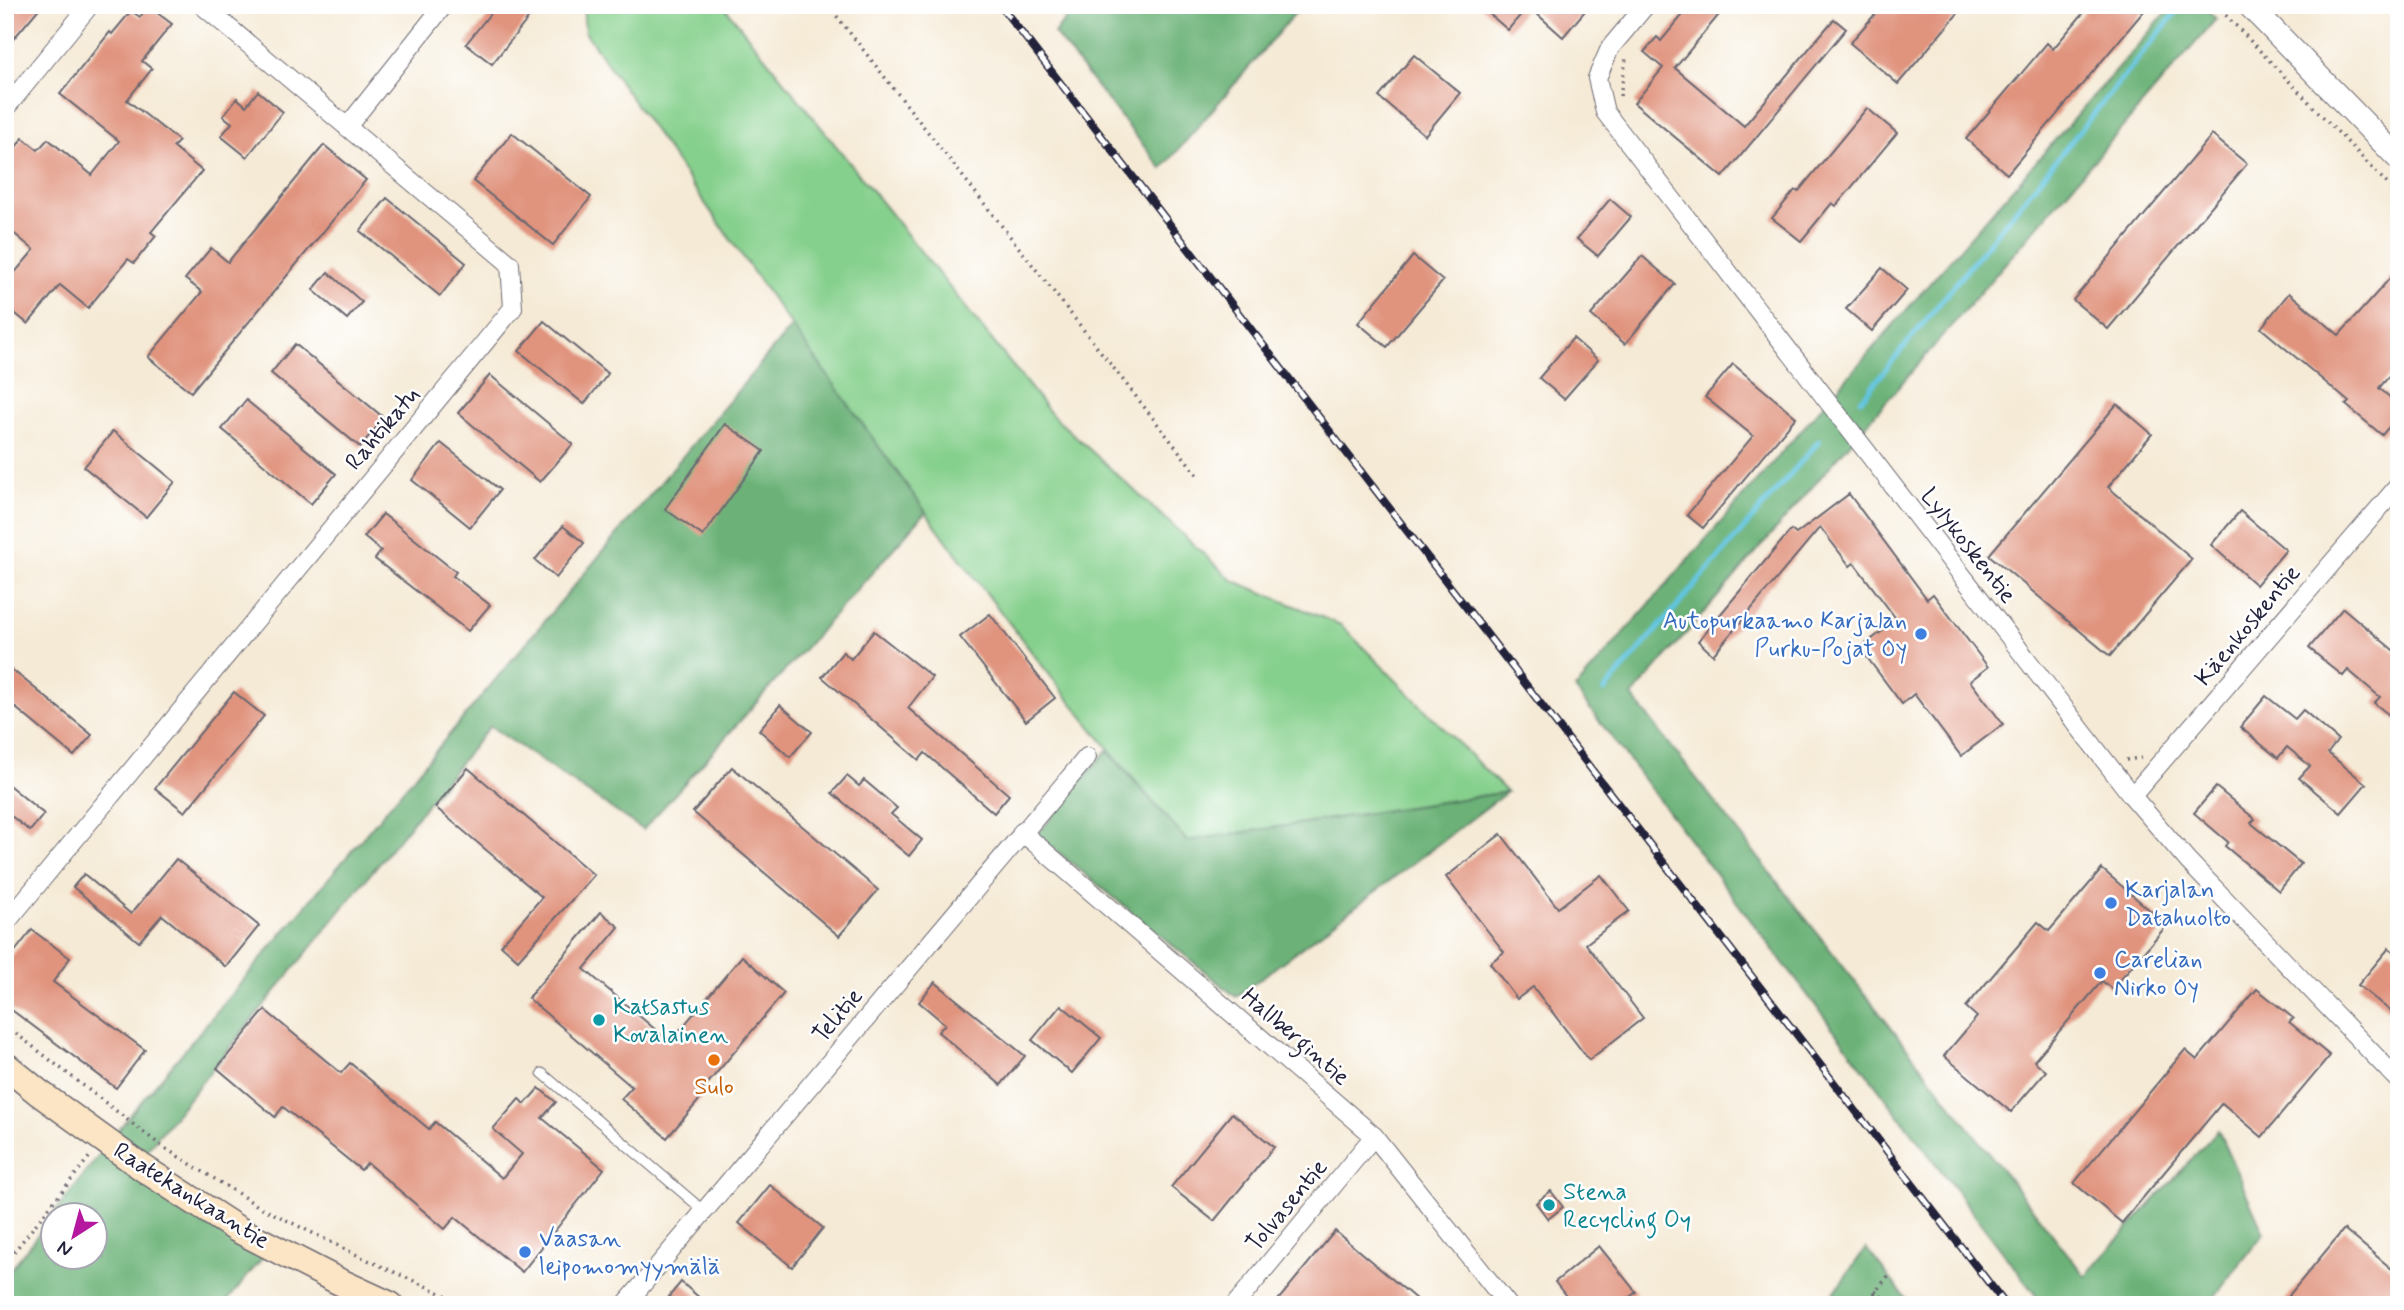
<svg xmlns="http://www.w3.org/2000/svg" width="2404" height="1310" font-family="Mynerve,sans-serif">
<rect width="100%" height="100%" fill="#fff"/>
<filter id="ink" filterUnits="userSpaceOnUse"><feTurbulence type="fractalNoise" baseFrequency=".0143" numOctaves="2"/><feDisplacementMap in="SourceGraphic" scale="14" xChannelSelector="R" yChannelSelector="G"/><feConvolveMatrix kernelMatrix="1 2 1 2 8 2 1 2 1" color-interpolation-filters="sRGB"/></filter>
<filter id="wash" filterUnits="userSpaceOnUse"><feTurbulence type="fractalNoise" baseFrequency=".00686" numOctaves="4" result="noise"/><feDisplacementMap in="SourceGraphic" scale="28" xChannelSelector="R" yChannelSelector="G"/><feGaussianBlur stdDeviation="1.57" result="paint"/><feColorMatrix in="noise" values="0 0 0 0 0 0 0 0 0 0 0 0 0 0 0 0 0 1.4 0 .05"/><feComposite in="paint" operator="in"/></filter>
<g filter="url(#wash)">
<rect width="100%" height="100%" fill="#f5ead6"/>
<path fill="#86d08d" stroke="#547964" stroke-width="2" d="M583,5h140l329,410 180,165 109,45 166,167 -321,49c-219,-254 -408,-535 -601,-809z"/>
<g fill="#6cb278" stroke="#476a5a" stroke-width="2" fill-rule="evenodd">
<polygon points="1078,5 1302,5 1162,169 1054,33"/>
<polygon points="2173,5 2202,5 2216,19 1632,696 2085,1276 2218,1130 2264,1233 2208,1305 2043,1305 1575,689"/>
<path d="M792,326l134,186 -283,318 -153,-104 -352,435 130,90 -44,54h-219v-28l125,-162zM52,1216h42v42h-42z"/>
<polygon points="1107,750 1187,841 1507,792 1236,997 1037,835"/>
<polygon points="1866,1248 1911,1305 1825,1305"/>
</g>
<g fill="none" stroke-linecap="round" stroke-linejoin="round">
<g stroke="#62c5e0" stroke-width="5">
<polyline points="1861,400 2182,5"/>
<polyline points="1604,691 1819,441"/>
</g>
</g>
<g id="blocks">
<g fill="#e0937d">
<polygon points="5,5 42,5 5,49"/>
<polygon points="497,5 539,5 492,64 466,44"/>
<polygon points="1479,5 1590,5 1563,37 1528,6 1508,30"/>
<polygon points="1691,5 1727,5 1675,68 1744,126 1834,19 1846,29 1723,177 1634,103 1663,68 1644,52 1657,37 1661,41"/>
<polygon points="1883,5 1965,5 1898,84 1850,43"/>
<polygon points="2090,5 2149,5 2007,174 1966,139 2047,43 2053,49"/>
<polygon points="148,6 172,24 142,61 152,69 127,100 179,141 173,147 202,171 151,232 156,236 134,263 128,259 88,308 60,285 28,324 5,305 5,284 34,250 5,226 5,160 23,138 38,150 48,139 92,175 119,141 60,94 110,32 112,34 131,11 140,17"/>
<polygon points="1414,55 1460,93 1425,135 1379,97"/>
<polygon points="258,91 283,112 247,157 221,136 232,123 223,116 237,98 246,106"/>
<polygon points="1867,108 1897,133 1836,206 1832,203 1801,241 1772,218 1795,190 1798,192"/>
<polygon points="512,133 591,197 553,245 473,181"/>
<polygon points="2212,135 2247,164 2108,329 2073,300"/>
<polygon points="324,145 366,180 191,392 148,357 202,292 185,279 211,248 228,262"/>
<polygon points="387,198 466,263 440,296 360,231"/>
<polygon points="1610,199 1631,217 1598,256 1577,239"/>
<polygon points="1413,256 1443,281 1387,347 1358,323"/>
<polygon points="1642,256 1675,284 1625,344 1591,315"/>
<polygon points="1882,268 1907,290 1872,331 1846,309"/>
<polygon points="2399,268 2399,365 2379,388 2399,405 2399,415 2382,435 2346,405 2349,402 2261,328 2289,293 2339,335"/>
<polygon points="328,272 362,302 347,319 313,290"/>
<polygon points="544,321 608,374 584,404 519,351"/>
<polygon points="1573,338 1598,360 1564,399 1539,378"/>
<polygon points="295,344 384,418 360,447 271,373"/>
<polygon points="1733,364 1796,417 1703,528 1687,515 1753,436 1705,397"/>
<polygon points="490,375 573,444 540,482 458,413"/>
<polygon points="246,400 336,474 311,504 222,429"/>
<polygon points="2117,404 2152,434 2108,487 2192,559 2110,656 1989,555"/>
<polygon points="725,424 764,451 703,536 665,509"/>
<polygon points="113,431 175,482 146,517 84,467"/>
<polygon points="441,443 500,490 470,527 412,480"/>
<polygon points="1849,494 1927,599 1933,594 1988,667 1970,681 2003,724 1961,756 1914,694 1902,704 1860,648 1897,620 1854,563 1850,566 1820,527 1713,655 1698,641 1791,530 1796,534"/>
<polygon points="2240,511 2286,550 2256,585 2211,545"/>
<polygon points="383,514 456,572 453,576 490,605 468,631 375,559 381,551 364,537"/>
<polygon points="563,526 584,543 556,578 535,560"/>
<polygon points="2343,608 2399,655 2399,723 2374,703 2380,697 2348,670 2343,676 2309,648"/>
<polygon points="990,614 1055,698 1026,721 960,637"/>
<polygon points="874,631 932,677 908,708 1009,795 994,813 925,753 919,760 822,677 843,652 851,659"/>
<polygon points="5,664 92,735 74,756 5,699"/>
<polygon points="234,692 264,716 185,812 155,788"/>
<polygon points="2266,696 2295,719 2303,710 2338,740 2328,753 2366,784 2341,813 2299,778 2310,766 2287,747 2278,758 2240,727"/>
<polygon points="780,705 812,732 790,757 759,730"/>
<polygon points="732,767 878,890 839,936 693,812"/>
<polygon points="468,768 594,875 518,960 501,945 542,897 435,807"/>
<polygon points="847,776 859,786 864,780 897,808 891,814 922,840 909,856 832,793"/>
<polygon points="5,782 44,814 30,831 5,811"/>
<polygon points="2216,787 2255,819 2251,823 2301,864 2279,891 2225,846 2228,842 2194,813"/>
<polygon points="1501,834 1558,908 1601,875 1629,911 1586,944 1643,1018 1589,1060 1533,987 1517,999 1490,963 1504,952 1446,877"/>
<polygon points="176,859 259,926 226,967 162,915 139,942 73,887 84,874 131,914"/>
<polygon points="2102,869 2167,925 2112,989 2102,981 2034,1061 2046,1071 2011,1112 1944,1056 1977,1017 1966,1007 2038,922 2049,931"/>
<polygon points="601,912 619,927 584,969 670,1042 742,956 784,993 698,1095 701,1098 667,1138 621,1099 632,1087 528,998"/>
<polygon points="32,930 70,958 53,982 145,1050 116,1088 5,1005 5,964"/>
<polygon points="2389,948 2399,956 2399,1018 2358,985"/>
<polygon points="935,982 1025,1056 1001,1085 938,1032 945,1024 919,1002"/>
<polygon points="2257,989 2293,1018 2289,1022 2330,1056 2262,1137 2222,1103 2122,1223 2074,1183 2185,1050 2197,1060"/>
<polygon points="1061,1005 1101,1038 1072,1073 1032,1040"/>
<polygon points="265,1010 341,1073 350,1063 429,1129 435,1122 502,1178 522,1154 493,1129 519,1099 525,1104 539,1088 556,1102 542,1118 604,1169 522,1272 455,1217 445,1229 367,1163 361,1170 283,1107 275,1117 217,1068"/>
<polygon points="1232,1113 1274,1147 1214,1221 1171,1187"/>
<polygon points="770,1185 823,1228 792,1267 739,1223"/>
<polygon points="1551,1191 1563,1207 1548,1219 1536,1203"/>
<polygon points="2344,1229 2399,1275 2399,1305 2281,1305"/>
<polygon points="1335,1231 1423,1305 1274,1305"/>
<polygon points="1599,1246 1636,1292 1620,1305 1573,1305 1555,1282"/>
<polygon points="681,1282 708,1305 662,1305"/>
</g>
</g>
</g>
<g filter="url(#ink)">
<use href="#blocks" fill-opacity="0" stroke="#6c6871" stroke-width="2"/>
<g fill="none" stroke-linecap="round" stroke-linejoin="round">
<defs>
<polyline id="service" points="542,1073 704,1211"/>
<g id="minor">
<polyline points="1646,5 1610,48 1597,78 1605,112 2132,796 2188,861 2399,1081"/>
<polyline points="5,109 90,5"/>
<polyline points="347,127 444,5"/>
<polyline points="2132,796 2399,485"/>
<polyline points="1022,832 1374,1136 1508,1305"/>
<polyline points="5,924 513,308 510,264 202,5"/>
<polyline points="625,1305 1087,757"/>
<polyline points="1235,1305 1374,1136"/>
</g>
<polyline id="tertiary" points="2249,5 2399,159"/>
<polyline id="secondary" points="5,1065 38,1092 143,1168 237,1229 338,1281 390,1305"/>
</defs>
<use href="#service" stroke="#6c6871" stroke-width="11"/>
<use href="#minor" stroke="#6c6871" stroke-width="20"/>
<use href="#tertiary" stroke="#6c6871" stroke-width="25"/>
<use href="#secondary" stroke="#6c6871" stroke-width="29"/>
<g stroke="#6c6871" stroke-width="3.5" stroke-dasharray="2 5" stroke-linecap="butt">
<polyline points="828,5 1200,478"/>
<polyline points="2216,5 2399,196"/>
<polyline points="1620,96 1626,59"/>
<polyline points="2126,760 2141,758"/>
<polyline points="5,1025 160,1145 258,1206 361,1257 467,1305"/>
<polyline points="5,1263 91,1155"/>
<polyline points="1875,1291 1891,1305"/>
<polyline points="1865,1305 1888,1276"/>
</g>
<use href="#service" stroke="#fff" stroke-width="9"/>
<use href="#minor" stroke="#fff" stroke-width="18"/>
<use href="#tertiary" stroke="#fff" stroke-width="23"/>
<use href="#secondary" stroke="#fce5c4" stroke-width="26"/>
<defs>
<polyline id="rail" points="1000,5 2006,1305"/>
</defs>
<use href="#rail" stroke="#22223b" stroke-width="8"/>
<use href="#rail" stroke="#fff" stroke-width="5" stroke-dasharray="16" stroke-linecap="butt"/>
</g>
</g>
<g fill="#3f7fe0" stroke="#fff" stroke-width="2.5">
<circle cx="1921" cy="634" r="7"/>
<circle cx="2111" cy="903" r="7"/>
<circle cx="2100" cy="973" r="7"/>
<circle cx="525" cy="1252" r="7"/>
</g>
<g fill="#0f9aa8" stroke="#fff" stroke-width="2.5">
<circle cx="599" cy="1020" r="7"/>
<circle cx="1549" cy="1205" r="7"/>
</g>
<circle fill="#e8710a" stroke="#fff" stroke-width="2.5" cx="714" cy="1060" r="7"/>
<g text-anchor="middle" stroke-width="5" stroke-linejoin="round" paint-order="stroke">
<g font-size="24" fill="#22223b" stroke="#fff">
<text transform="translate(382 428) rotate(-50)" y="8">Rahtikatu</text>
<text transform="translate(1969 545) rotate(52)" y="8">Lylykoskentie</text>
<text transform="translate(2247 625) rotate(-50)" y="8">Käenkoskentie</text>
<text transform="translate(837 1015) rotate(-50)" y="8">Telitie</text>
<text transform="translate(1296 1036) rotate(41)" y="8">Hallbergintie</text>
<text transform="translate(192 1195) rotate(32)" y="8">Raatekankaantie</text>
<text transform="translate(1286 1205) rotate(-50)" y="8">Tolvasentie</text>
</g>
<g font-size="24" fill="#366cbe" stroke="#fff" text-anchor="start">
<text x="1907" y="628" text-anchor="end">Autopurkaamo Karjalan<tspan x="1907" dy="28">Purku-Pojat Oy</tspan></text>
<text x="2125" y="897">Karjalan<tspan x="2125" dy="28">Datahuolto</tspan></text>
<text x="2114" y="967">Carelian<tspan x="2114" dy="28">Nirko Oy</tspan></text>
<text x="539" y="1246">Vaasan<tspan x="539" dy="28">leipomomyymälä</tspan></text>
</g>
<g font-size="24" fill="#0d838f" stroke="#fff" text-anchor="start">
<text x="613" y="1014">Katsastus<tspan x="613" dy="28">Kovalainen</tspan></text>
<text x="1563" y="1199">Stena<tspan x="1563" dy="28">Recycling Oy</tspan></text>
</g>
<g font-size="24" fill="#c56008" stroke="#fff">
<text x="714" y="1094">Sulo</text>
</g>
</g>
<rect width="2404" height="1310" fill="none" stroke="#fff" stroke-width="28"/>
<g transform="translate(74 1236) rotate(216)"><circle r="33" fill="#ffffff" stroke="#a7a7b1" stroke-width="2"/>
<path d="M0-5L12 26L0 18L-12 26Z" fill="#b5179e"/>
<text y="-10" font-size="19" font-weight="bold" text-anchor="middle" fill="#22223b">N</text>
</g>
</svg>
